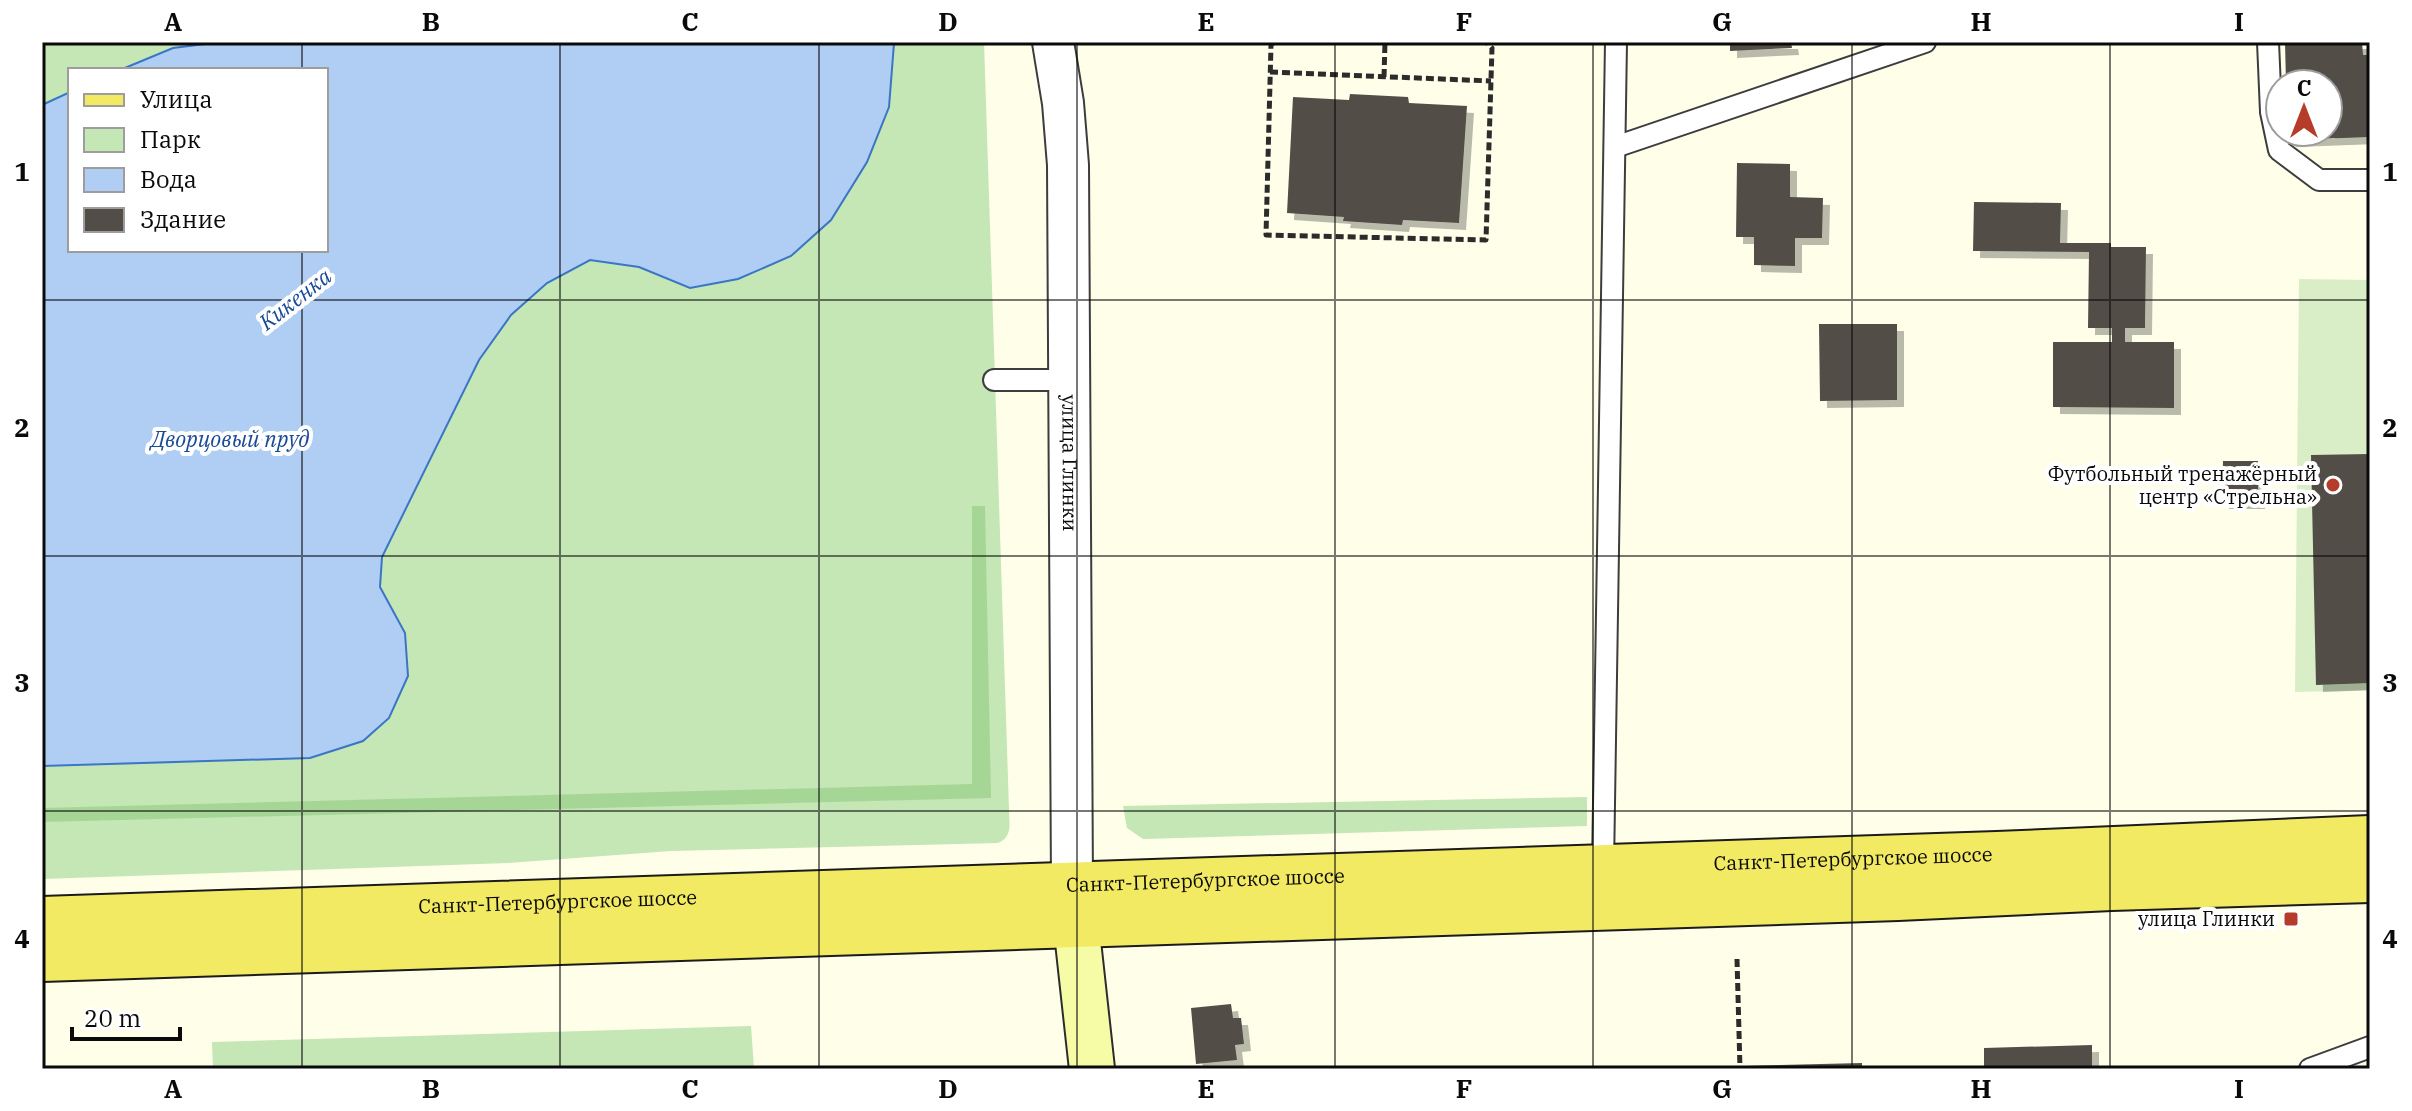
<svg xmlns="http://www.w3.org/2000/svg" width="2412" height="1111" font-family="'IBM Plex Serif',serif">
<defs>
<filter id="shadow"><feDropShadow dx="7" dy="7" stdDeviation="0" flood-color="#0004"/></filter>
</defs>
<rect width="100%" height="100%" fill="#fefee9"/>
<g fill="#c5e6b5">
<polygon points="42,42 221,42 173,48 120,70 70,70 70,92 42,105"/>
<path d="M893,42h91l25,768c0,13 4,27 -11,33l-327,8 -163,12 -466,16v-113l268,-8 95,-125 -25,-46 2,-30 97,-197 32,-45 36,-32 43,-23 49,7 51,21 199,-181z"/>
<polygon points="1587,797 1587,826 1143,839 1127,828 1123,806"/>
<polygon points="751,1026 754,1069 213,1069 212,1042"/>
</g>
<polygon fill="#a6d695" points="972,506 985,506 991,798 42,822 42,808 972,784"/>
<polygon fill="#d9eec6" points="2299,279 2370,280 2370,690 2295,692"/>
<polygon fill="#b0cef3" stroke="#3a75c7" stroke-width="2" points="221,42 894,43 889,107 867,162 831,220 791,256 738,279 690,288 639,267 590,260 547,283 511,315 479,360 382,557 380,587 405,633 408,676 389,718 363,741 310,758 42,766 42,105 70,92 70,250 326,250 326,70 120,70 173,48"/>
<g fill="#524e47" filter="url(#shadow)">
<polygon points="1730,42 1791,42 1792,48 1730,51"/>
<polygon points="2285,42 2362,42 2363,55 2370,55 2370,137 2289,140 2288,132 2328,132 2328,84 2286,84"/>
<polygon points="1350,94 1408,97 1409,103 1467,106 1459,223 1403,220 1402,225 1343,221 1344,217 1287,213 1293,97 1349,100"/>
<polygon points="1737,163 1790,164 1790,197 1823,198 1822,238 1795,238 1795,266 1754,265 1754,237 1736,237"/>
<polygon points="1974,202 2061,203 2060,243 2111,243 2111,247 2146,247 2145,328 2125,328 2125,342 2174,342 2174,408 2053,407 2053,342 2112,342 2112,328 2088,328 2089,252 1973,251"/>
<polygon points="1819,324 1897,324 1897,400 1820,401"/>
<polygon points="2370,454 2370,683 2316,685 2311,455"/>
<polygon points="2223,461 2258,461 2258,502 2222,502"/>
<polygon points="1231,1004 1233,1018 1241,1018 1244,1044 1235,1045 1237,1060 1196,1064 1191,1008"/>
<polygon points="2092,1045 2092,1069 1984,1069 1984,1048"/>
<polygon points="1862,1063 1862,1069 1744,1069 1744,1066"/>
</g>
<g fill="none" stroke-linecap="round" stroke-linejoin="round">
<defs>
<g id="lane">
<polyline points="2268,42 2271,112 2279,150 2319,180 2370,180"/>
<polyline points="1615,147 1925,42"/>
<polyline points="994,380 1071,380"/>
<polyline points="1603,867 1616,42"/>
<polyline points="2310,1069 2370,1047"/>
</g>
<g id="street">
<path id="s1" d="M1053,42l10,61 5,62 4,720"/>
</g>
<polyline id="secondary" points="1072,887 1092,1069"/>
<g id="primary">
<path id="s2" d="M42,919l1955,-65 373,-16"/>
<polyline points="42,959 1898,898 2111,888 2370,880"/>
</g>
</defs>
<use href="#lane" stroke="#3d3d3d" stroke-width="24"/>
<use href="#street" stroke="#3d3d3d" stroke-width="44"/>
<use href="#secondary" stroke="#2c2c2c" stroke-width="48"/>
<use href="#primary" stroke="#1b1b1b" stroke-width="48"/>
<g stroke="#2c2c2c" stroke-width="5" stroke-dasharray="8 4" stroke-linecap="butt">
<polyline points="1274,42 1271,45 1266,235 1486,240 1492,48 1486,42"/>
<polyline points="1270,72 1491,81"/>
<polyline points="1384,77 1385,42"/>
<polyline points="1737,959 1740,1069"/>
</g>
<use href="#lane" stroke="#fff" stroke-width="20"/>
<use href="#street" stroke="#fff" stroke-width="40"/>
<use href="#secondary" stroke="#f6fca6" stroke-width="44"/>
<use href="#primary" stroke="#f3ea64" stroke-width="44"/>
</g>
<path fill="none" stroke="#0a0a0a" stroke-width="2" stroke-opacity="0.55" d="M302,42v28M560,42v1027M819,42v1027M1077,42v1027M1335,42v1027M1593,42v1027M1852,42v1027M2110,42v1027M302,250v819M42,300h2328M42,556h2328M42,811h2328"/>
<g fill="#b43c29" stroke="#fff" stroke-width="3">
<circle cx="2333" cy="485" r="8"/>
<rect x="2283" y="911" width="16" height="16" rx="4"/>
</g>
<g text-anchor="middle" stroke-width="8" stroke-linejoin="round" paint-order="stroke">
<g font-size="20" fill="#0a0a0a" stroke="#fff">
<text dy="7" stroke="none"><textPath href="#s1" startOffset="422">улица Глинки</textPath></text>
<text dy="7" stroke="none"><textPath href="#s2" startOffset="1812">Санкт-Петербургское шоссе</textPath></text>
<text dy="7" stroke="none"><textPath href="#s2" startOffset="1164">Санкт-Петербургское шоссе</textPath></text>
<text dy="7" stroke="none"><textPath href="#s2" startOffset="516">Санкт-Петербургское шоссе</textPath></text>
</g>
<g font-size="20" fill="#0a0a0a" stroke="#fff" text-anchor="end">
<text x="2317" y="481">Футбольный тренажёрный<tspan x="2317" dy="23">центр «Стрельна»</tspan></text>
<text x="2275" y="926">улица Глинки</text>
</g>
<g font-size="22" font-style="italic" fill="#1a4996" stroke="#fff">
<text transform="translate(295 299) rotate(-38)" y="8">Кикенка</text>
<text x="230" y="447">Дворцовый пруд</text>
</g>
</g>
<rect width="2412" height="1111" fill="none" stroke="#ffffff" stroke-width="88"/>
<rect x="68" y="68" width="260" height="184" fill="#ffffff" stroke="#9d9d9d" stroke-width="2"/>
<rect x="84" y="94" width="40" height="12" fill="#f3ea64" stroke="#9d9d9d" stroke-width="2"/>
<text x="140" y="108" font-size="24" fill="#0a0a0a">Улица</text>
<rect x="84" y="128" width="40" height="24" fill="#c5e6b5" stroke="#9d9d9d" stroke-width="2"/>
<text x="140" y="148" font-size="24" fill="#0a0a0a">Парк</text>
<rect x="84" y="168" width="40" height="24" fill="#b0cef3" stroke="#9d9d9d" stroke-width="2"/>
<text x="140" y="188" font-size="24" fill="#0a0a0a">Вода</text>
<rect x="84" y="208" width="40" height="24" fill="#524e47" stroke="#9d9d9d" stroke-width="2"/>
<text x="140" y="228" font-size="24" fill="#0a0a0a">Здание</text>
<g transform="translate(2304 108)"><circle r="38" fill="#ffffff" stroke="#9d9d9d" stroke-width="2"/>
<path d="M0-6L14 30L0 20L-14 30Z" fill="#b43c29"/>
<text y="-12" font-size="22" font-weight="bold" text-anchor="middle" fill="#0a0a0a">С</text>
</g>
<path d="M72 1027v12h108v-12" fill="none" stroke="#0a0a0a" stroke-width="4"/>
<text x="84" y="1027" font-size="24" fill="#0a0a0a" stroke="#ffffff" stroke-width="6" paint-order="stroke">20 m</text>
<rect x="44" y="44" width="2324" height="1023" fill="none" stroke="#0a0a0a" stroke-width="3"/>
<g font-size="26" text-anchor="middle" font-weight="bold" fill="#0a0a0a">
<text x="173" y="31">A</text>
<text x="431" y="31">B</text>
<text x="690" y="31">C</text>
<text x="948" y="31">D</text>
<text x="1206" y="31">E</text>
<text x="1464" y="31">F</text>
<text x="1722" y="31">G</text>
<text x="1981" y="31">H</text>
<text x="2239" y="31">I</text>
<text x="22" y="181">1</text>
<text x="2390" y="181">1</text>
<text x="22" y="437">2</text>
<text x="2390" y="437">2</text>
<text x="22" y="692">3</text>
<text x="2390" y="692">3</text>
<text x="22" y="948">4</text>
<text x="2390" y="948">4</text>
<text x="173" y="1098">A</text>
<text x="431" y="1098">B</text>
<text x="690" y="1098">C</text>
<text x="948" y="1098">D</text>
<text x="1206" y="1098">E</text>
<text x="1464" y="1098">F</text>
<text x="1722" y="1098">G</text>
<text x="1981" y="1098">H</text>
<text x="2239" y="1098">I</text>
</g>
</svg>
